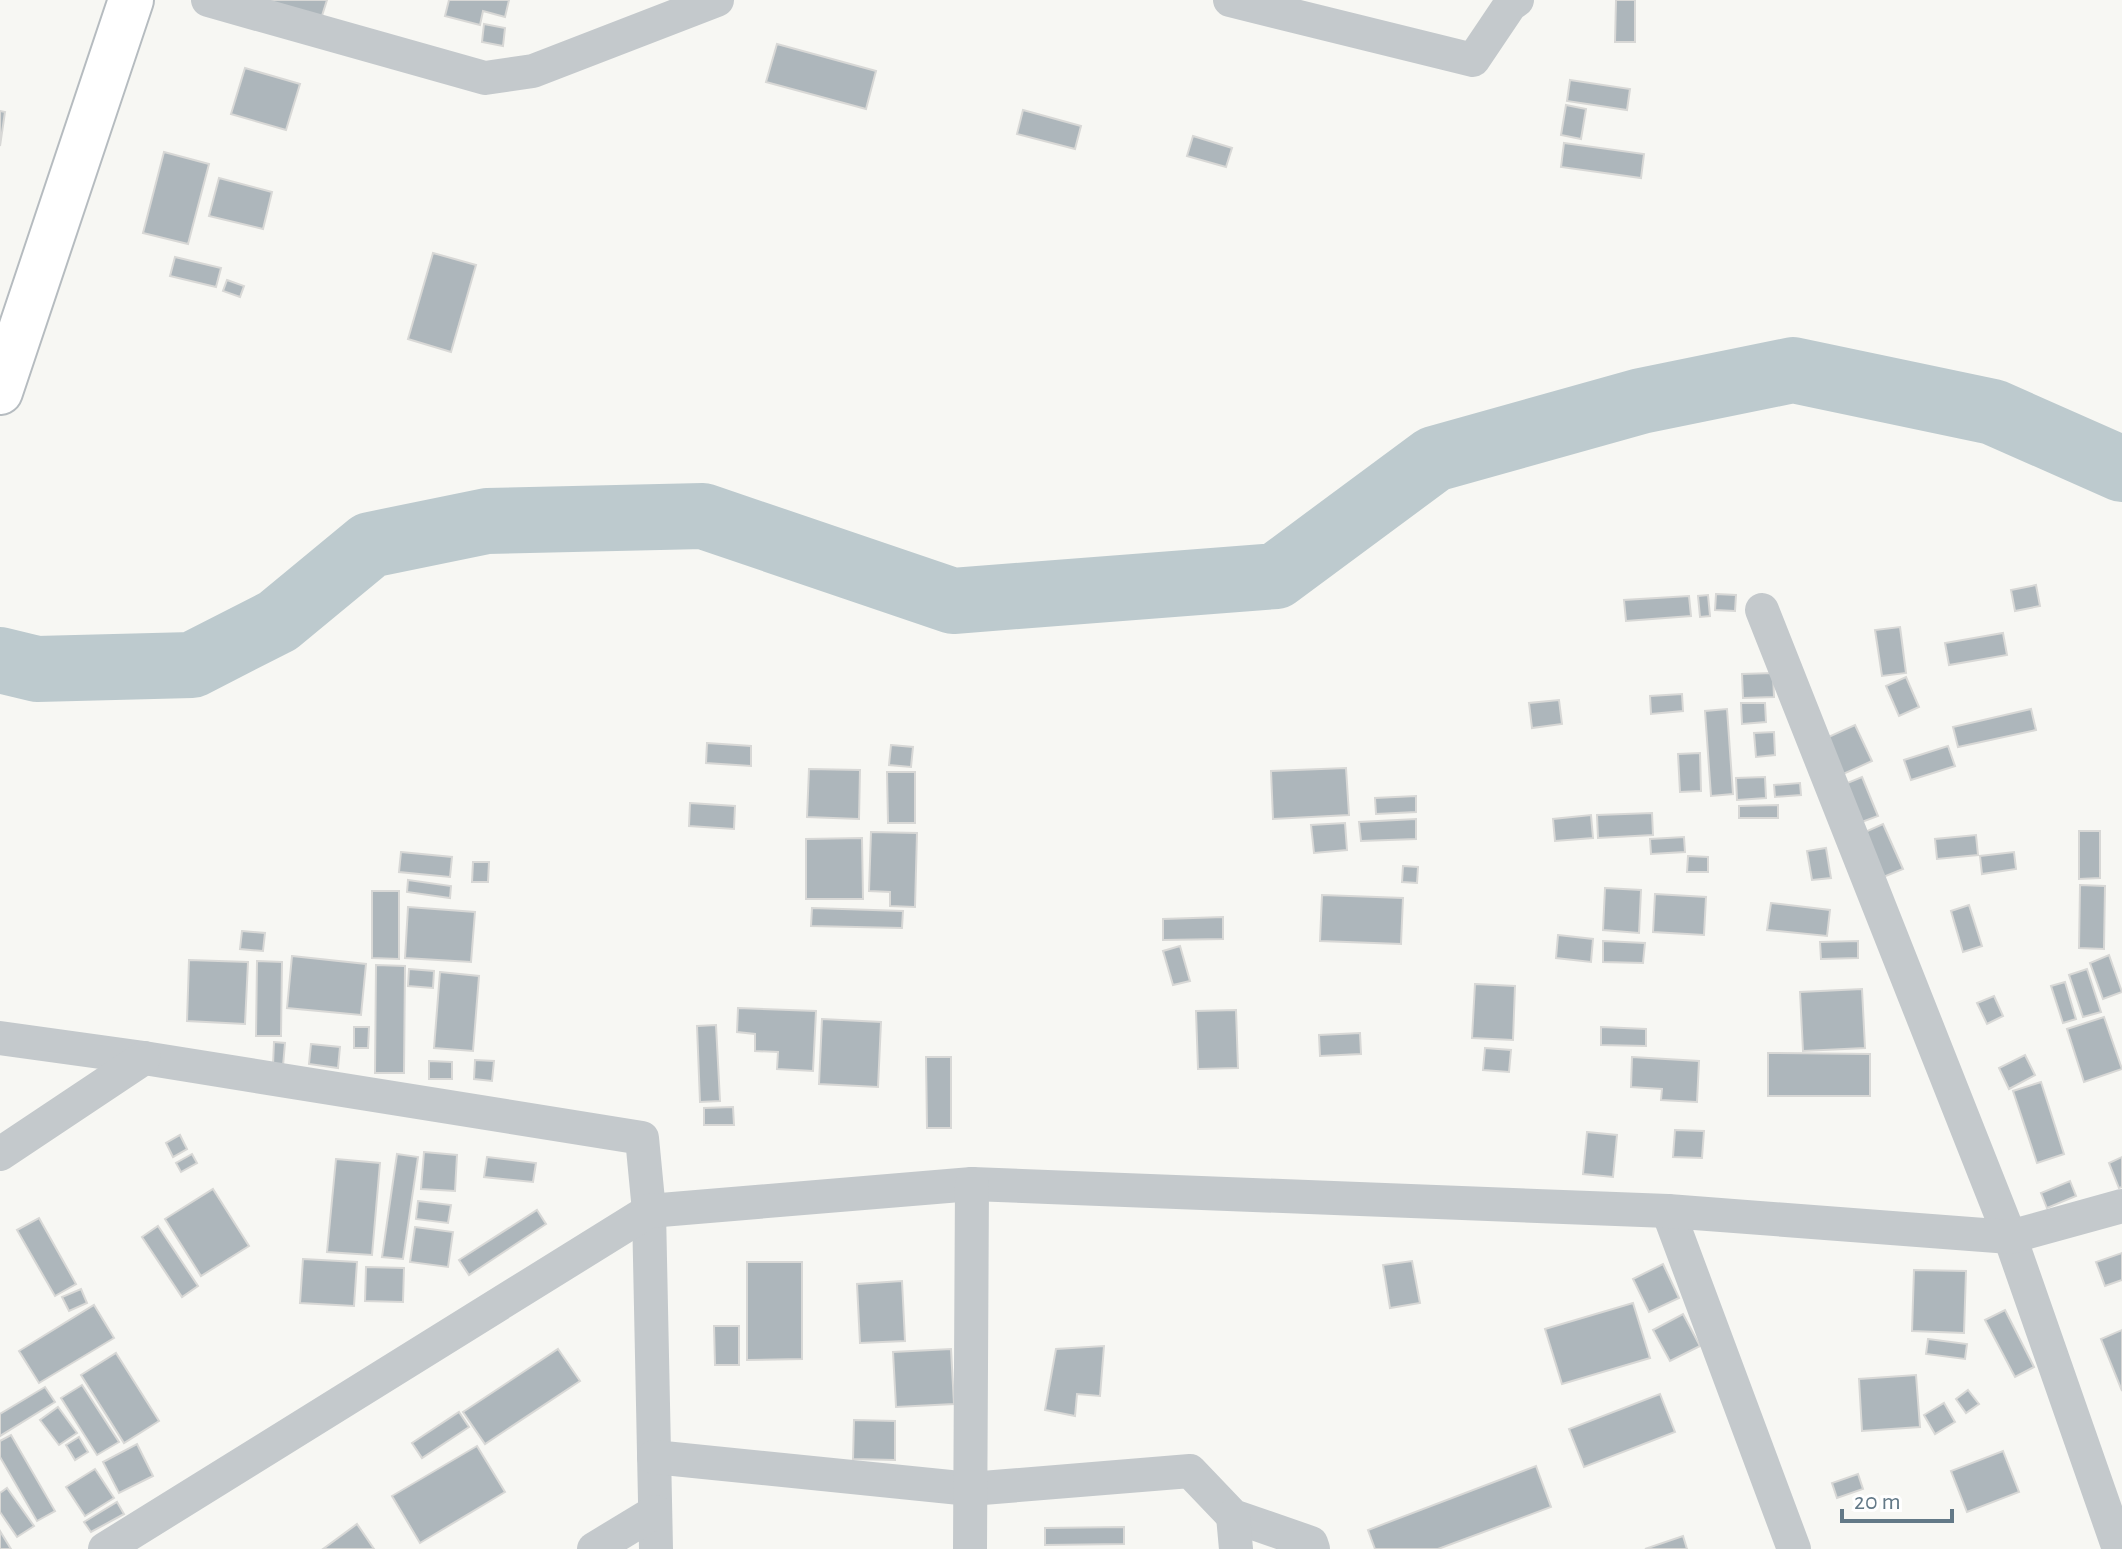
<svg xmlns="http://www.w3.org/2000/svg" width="2122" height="1549" font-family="'Alegreya Sans',sans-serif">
<rect width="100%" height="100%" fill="#f7f7f3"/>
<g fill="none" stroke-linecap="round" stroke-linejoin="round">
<polyline stroke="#bdcace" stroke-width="66" points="0,660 37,669 192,665 278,621 370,545 487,521 703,516 953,601 1276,576 1434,459 1641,401 1793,370 1993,412 2122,469"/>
</g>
<g fill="#adb6bb" stroke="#d8d8d6" stroke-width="2">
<polygon points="246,0 327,0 320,22"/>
<polygon points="449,0 509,0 505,17 483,11 480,25 445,16"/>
<polygon points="1616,0 1635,0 1635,42 1615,42"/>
<polygon points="484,24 505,28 503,46 482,42"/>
<polygon points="777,44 876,71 866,109 766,82"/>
<polygon points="245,68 300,84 286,130 231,114"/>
<polygon points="1570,80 1630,89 1627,110 1567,101"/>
<polygon points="1566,105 1586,109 1581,139 1561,135"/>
<polygon points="1023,110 1081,126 1075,149 1017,134"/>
<polygon points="0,111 5,112 0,146"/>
<polygon points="1193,136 1232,148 1226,167 1187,156"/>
<polygon points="1564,143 1644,154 1641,178 1561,167"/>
<polygon points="164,152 209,164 188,244 143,233"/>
<polygon points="219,178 272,192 263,229 209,216"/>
<polygon points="433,253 476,265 451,352 408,339"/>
<polygon points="175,257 221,268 216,287 170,276"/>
<polygon points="227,280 244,286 240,297 223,291"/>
<polygon points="2036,585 2040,606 2015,611 2011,590"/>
<polygon points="1716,594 1736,595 1735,611 1715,610"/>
<polygon points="1708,595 1710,616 1700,617 1698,596"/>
<polygon points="1689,596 1691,616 1626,621 1624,600"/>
<polygon points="1900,627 1906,673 1882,676 1875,630"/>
<polygon points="2003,633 2007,655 1949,665 1945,643"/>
<polygon points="1773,673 1774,697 1743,698 1742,674"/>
<polygon points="1906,677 1919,707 1899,716 1886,686"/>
<polygon points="1682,694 1683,711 1651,714 1650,696"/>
<polygon points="1559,700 1562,724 1532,728 1529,703"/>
<polygon points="1741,703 1765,703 1766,722 1742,724"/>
<polygon points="1727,709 1733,794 1711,796 1705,711"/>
<polygon points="2031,709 2036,730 1958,747 1953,727"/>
<polygon points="1855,725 1872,761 1841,775 1824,739"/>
<polygon points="1774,732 1775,755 1756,757 1754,733"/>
<polygon points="707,743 751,746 751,766 706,763"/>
<polygon points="891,745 913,747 911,767 889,765"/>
<polygon points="1948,746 1955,766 1911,780 1904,760"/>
<polygon points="1700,753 1701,791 1680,792 1678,754"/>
<polygon points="1346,768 1349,815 1273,819 1271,771"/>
<polygon points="809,769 860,770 859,819 807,817"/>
<polygon points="887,772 915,772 915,823 888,823"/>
<polygon points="1765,777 1766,798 1737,800 1736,778"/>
<polygon points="1862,777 1878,816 1851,826 1835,788"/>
<polygon points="1800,783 1801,795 1775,797 1774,785"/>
<polygon points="1416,796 1416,812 1376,814 1375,798"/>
<polygon points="690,803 735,806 734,829 689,826"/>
<polygon points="1778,805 1778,818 1739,818 1739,806"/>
<polygon points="1652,813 1653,835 1598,838 1597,815"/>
<polygon points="1591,815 1593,838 1555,841 1553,819"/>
<polygon points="1416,819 1416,839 1361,841 1359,822"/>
<polygon points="1345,823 1347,850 1314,853 1311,825"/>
<polygon points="1883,824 1903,869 1876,880 1856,836"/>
<polygon points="2079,831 2100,831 2100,878 2079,879"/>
<polygon points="871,832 917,833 915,907 890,906 890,892 869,891"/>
<polygon points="1976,835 1978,855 1937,859 1935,839"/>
<polygon points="1684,837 1685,852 1651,854 1650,839"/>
<polygon points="862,838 863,899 806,899 806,839"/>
<polygon points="1826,848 1831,878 1812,880 1807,851"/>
<polygon points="401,852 452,857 450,877 399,872"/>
<polygon points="2014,852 2016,869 1982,874 1980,856"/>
<polygon points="1688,856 1708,857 1708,872 1687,872"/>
<polygon points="473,862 489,862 488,882 472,882"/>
<polygon points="1403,866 1418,867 1417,883 1402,882"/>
<polygon points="408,880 451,886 450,898 407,892"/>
<polygon points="2080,885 2105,886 2104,949 2079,948"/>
<polygon points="1605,888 1641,890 1639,933 1603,930"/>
<polygon points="372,891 399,891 399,959 372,958"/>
<polygon points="1655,894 1706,897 1704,935 1653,932"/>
<polygon points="1322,895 1403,898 1401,944 1320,941"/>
<polygon points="1771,903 1830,910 1827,936 1767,930"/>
<polygon points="1969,905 1982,946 1963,952 1951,911"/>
<polygon points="408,907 475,912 471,962 405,958"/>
<polygon points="812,908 903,911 902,928 811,926"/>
<polygon points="1223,917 1223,939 1163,940 1163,919"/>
<polygon points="242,931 265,933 263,951 240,949"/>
<polygon points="1558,935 1593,939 1591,962 1556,958"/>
<polygon points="1603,941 1645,943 1643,963 1603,962"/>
<polygon points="1858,941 1858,958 1821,959 1820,942"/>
<polygon points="1180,946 1190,981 1173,985 1163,951"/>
<polygon points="2109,955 2122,992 2103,999 2090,963"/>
<polygon points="292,956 366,964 361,1015 287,1008"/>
<polygon points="189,960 248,962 245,1024 187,1021"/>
<polygon points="257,961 282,962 281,1036 256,1036"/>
<polygon points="376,965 405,966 404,1073 375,1073"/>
<polygon points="409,969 434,971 433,988 408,986"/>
<polygon points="2087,969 2101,1012 2083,1017 2069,975"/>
<polygon points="440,972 479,976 473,1051 434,1048"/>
<polygon points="2065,982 2076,1019 2063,1023 2051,986"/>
<polygon points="1475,984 1515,986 1513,1040 1472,1038"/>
<polygon points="1862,989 1865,1048 1803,1051 1800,992"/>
<polygon points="1994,996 2003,1016 1987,1024 1977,1003"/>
<polygon points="738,1008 816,1011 813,1071 777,1069 778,1052 755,1051 755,1034 737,1032"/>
<polygon points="1236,1010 1238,1068 1198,1069 1196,1011"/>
<polygon points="2104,1017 2122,1069 2084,1082 2067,1029"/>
<polygon points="822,1019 881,1022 878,1087 819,1084"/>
<polygon points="716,1025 720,1101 700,1102 697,1026"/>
<polygon points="354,1027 369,1027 368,1048 354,1048"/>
<polygon points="1601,1027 1646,1029 1646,1046 1601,1045"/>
<polygon points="1360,1033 1361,1054 1320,1056 1319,1035"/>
<polygon points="274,1042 285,1043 283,1066 273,1065"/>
<polygon points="311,1044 340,1047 338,1068 309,1064"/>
<polygon points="1485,1048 1511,1050 1509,1072 1483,1070"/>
<polygon points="1768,1053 1870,1054 1870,1096 1768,1096"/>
<polygon points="2025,1055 2035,1075 2009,1089 1999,1068"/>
<polygon points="926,1057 951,1057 951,1128 927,1128"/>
<polygon points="1632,1057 1699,1061 1697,1102 1661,1100 1662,1089 1631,1087"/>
<polygon points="475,1060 494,1061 492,1081 474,1079"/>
<polygon points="429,1061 452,1062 452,1079 429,1079"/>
<polygon points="2041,1082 2064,1154 2037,1163 2013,1091"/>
<polygon points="733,1107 734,1125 704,1125 704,1108"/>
<polygon points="1675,1130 1704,1131 1702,1158 1673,1157"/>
<polygon points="1587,1132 1617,1135 1613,1177 1583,1174"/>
<polygon points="180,1135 187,1149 173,1157 166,1143"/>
<polygon points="424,1152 457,1155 455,1191 421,1189"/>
<polygon points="192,1154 197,1163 181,1172 176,1163"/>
<polygon points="397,1154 418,1157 403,1259 382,1257"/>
<polygon points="487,1157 536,1163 533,1182 484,1177"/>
<polygon points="2122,1157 2122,1187 2119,1188 2109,1163"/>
<polygon points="336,1159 380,1163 372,1255 327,1252"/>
<polygon points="2070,1181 2076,1196 2047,1208 2041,1193"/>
<polygon points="213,1189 249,1246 201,1276 165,1219"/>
<polygon points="418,1201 451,1205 448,1223 416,1219"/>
<polygon points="537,1210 546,1224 469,1275 459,1260"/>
<polygon points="39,1218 76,1284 55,1296 17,1230"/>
<polygon points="158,1226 198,1286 182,1297 142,1237"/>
<polygon points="415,1227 453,1232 448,1267 410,1262"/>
<polygon points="2122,1253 2122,1280 2105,1286 2096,1262"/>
<polygon points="303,1259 357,1262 354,1306 300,1303"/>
<polygon points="1412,1261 1420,1303 1390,1308 1383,1265"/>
<polygon points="747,1262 802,1262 802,1359 747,1360"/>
<polygon points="1663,1264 1679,1298 1649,1312 1633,1279"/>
<polygon points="366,1267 404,1268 403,1302 365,1301"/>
<polygon points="1914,1270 1966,1271 1964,1333 1912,1331"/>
<polygon points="902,1281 905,1341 860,1343 857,1284"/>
<polygon points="81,1289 87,1303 69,1311 62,1297"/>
<polygon points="1633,1303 1650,1358 1562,1384 1545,1329"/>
<polygon points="94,1305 114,1338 39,1383 19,1351"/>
<polygon points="2005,1310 2034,1367 2015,1377 1985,1320"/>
<polygon points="1683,1314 1700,1346 1670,1361 1653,1330"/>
<polygon points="714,1326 739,1326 739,1365 715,1365"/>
<polygon points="2122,1330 2122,1391 2101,1339"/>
<polygon points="1928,1339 1967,1344 1965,1359 1926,1354"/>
<polygon points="1104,1346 1100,1396 1077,1394 1075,1416 1045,1410 1056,1349"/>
<polygon points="558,1349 580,1381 485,1444 463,1412"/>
<polygon points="951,1349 954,1404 896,1407 893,1352"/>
<polygon points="116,1353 159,1421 124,1443 81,1375"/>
<polygon points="1916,1375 1920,1427 1862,1431 1859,1379"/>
<polygon points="82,1385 119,1442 97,1455 61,1398"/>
<polygon points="45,1387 55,1402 0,1436 0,1414"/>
<polygon points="1968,1390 1979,1404 1966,1413 1956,1399"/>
<polygon points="1660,1394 1675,1432 1584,1467 1569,1429"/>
<polygon points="1944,1403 1955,1422 1935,1434 1924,1415"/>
<polygon points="58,1407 77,1433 59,1445 40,1420"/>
<polygon points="459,1412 469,1427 422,1458 412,1443"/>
<polygon points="854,1420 895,1421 895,1460 853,1459"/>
<polygon points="11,1435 55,1511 37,1521 0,1457 0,1441"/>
<polygon points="79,1437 88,1452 75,1460 66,1445"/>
<polygon points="137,1444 153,1476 119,1493 103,1462"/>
<polygon points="477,1446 505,1492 420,1543 392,1496"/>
<polygon points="2003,1451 2019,1492 1967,1512 1951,1471"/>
<polygon points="1536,1466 1551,1507 1438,1549 1375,1549 1368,1530"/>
<polygon points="95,1469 114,1498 85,1516 66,1487"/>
<polygon points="1858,1474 1863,1489 1837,1498 1832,1483"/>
<polygon points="7,1488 34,1526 17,1537 0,1512 0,1493"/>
<polygon points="117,1502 124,1514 91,1532 84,1522"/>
<polygon points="357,1524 374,1549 323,1549"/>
<polygon points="1124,1527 1124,1544 1045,1545 1045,1528"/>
<polygon points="0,1531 11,1549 0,1549"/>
<polygon points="1683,1536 1687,1549 1645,1549"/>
</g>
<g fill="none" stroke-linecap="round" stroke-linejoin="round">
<defs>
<polyline id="secondary" points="0,392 131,0"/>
</defs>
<use href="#secondary" stroke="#b6bcc0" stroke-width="48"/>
<g stroke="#c4c9cc" stroke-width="34">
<polyline points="208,0 485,78 533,71 717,0"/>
<polyline points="1230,0 1473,60 1510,5 1517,0"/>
<polyline points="1762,610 2010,1237 2119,1549"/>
<polyline points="0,1038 144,1058 642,1138 649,1211 656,1549"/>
<polyline points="0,1154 144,1058"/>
<polyline points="1668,1211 1794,1549"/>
<polyline points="654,1457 970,1489 1190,1471 1233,1516 1311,1543 1313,1549"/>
<polyline points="1233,1516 1236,1549"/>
<polyline points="105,1549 649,1211 972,1184 1668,1211 2010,1237 2122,1206"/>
<polyline points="594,1549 655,1512"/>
<polyline points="970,1549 972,1184"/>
</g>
<use href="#secondary" stroke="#fff" stroke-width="44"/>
</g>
<path d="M1842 1509v12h110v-12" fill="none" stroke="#637987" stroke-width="4"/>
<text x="1854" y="1509" font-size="24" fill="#637987" stroke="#ffffff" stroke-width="6" paint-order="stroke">20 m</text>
</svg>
